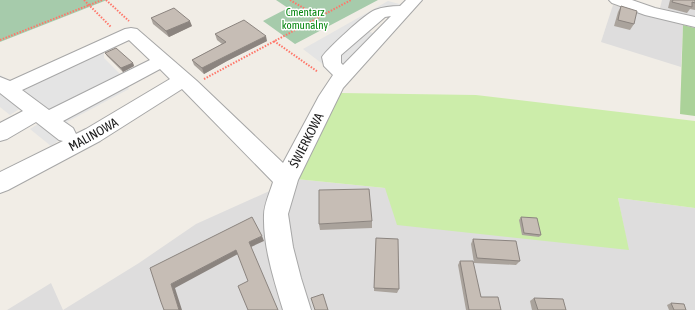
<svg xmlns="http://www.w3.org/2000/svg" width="695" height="310" font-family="'Asap Condensed',sans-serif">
<rect width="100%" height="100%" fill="#f1ede6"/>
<g fill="#dedddd">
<polygon points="662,0 695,0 695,17 660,8"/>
<polygon points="613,5 683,25 681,67 601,42"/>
<polygon points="296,179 385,188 628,249 618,198 695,208 695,310 7,310 51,283 63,310 139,263 196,224"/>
</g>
<polygon fill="#ccedaa" points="341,93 476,95 695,121 695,208 618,198 629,250 397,225 385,188 296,179"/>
<polygon fill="#abd299" points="683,25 695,28 695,116 680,114"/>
<g fill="#a6cbab">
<polygon points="0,0 107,0 0,42"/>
<polygon points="276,0 378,0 295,44 263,21 288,8"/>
</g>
<g fill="#e4e4e4">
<polygon points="388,1 403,5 370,27 368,31 375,34 337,75 303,49"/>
<polygon points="95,43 104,50 104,58 123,77 129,89 67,122 75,129 51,146 30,129 41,122 21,108 10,115 0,107 0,75 9,80 20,78 24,74"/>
</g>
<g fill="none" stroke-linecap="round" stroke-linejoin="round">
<defs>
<g id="minor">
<path d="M406,0h16l-79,88 -45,92 -10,34 5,33 8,31 10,32h-28c-9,-30 -20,-63 -19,-95 0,-10 6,-23 9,-33l-91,-93 -82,52 -92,49 -8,3v-21l63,-31 -4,-1 -23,-18 -29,17 -7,2v-18l23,-12 -23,-18v-16l10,4 115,-52 6,-1 6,1 60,52 86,82 36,-67 14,-21 -9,-9 -2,-9c6,-9 43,-43 53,-47 8,-3 16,-4 25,-4zM391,16l-48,49 -2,-2v-8l44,-38zM129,40l21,20 -101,50 -27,-20zM160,69l10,10 -84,50 -10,5 -3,-6 -10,-7z"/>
<polygon points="609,0 632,0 655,8 695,17 695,27 645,15 612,3"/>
</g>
</defs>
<use href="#minor" stroke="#a7a7a7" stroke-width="2"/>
<g stroke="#ff7669" stroke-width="2" stroke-dasharray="1.5 1.5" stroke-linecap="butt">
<polyline points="84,0 111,27"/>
<polyline points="106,0 129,21"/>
<polyline points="290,0 319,17"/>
<polyline points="0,40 102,0"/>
<polyline points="274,41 318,72"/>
<polyline points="204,79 351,0"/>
</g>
<use href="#minor" fill="#fff" fill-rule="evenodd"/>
</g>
<g fill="#aaa39c">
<polygon points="670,0 695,0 695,10 690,9 687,13 668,8"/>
<polygon points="621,6 634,24 630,30 614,26 618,12"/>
<polygon points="151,18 192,26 169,37 153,24"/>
<polygon points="215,34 267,41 227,61 204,74 194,65 192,60 222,44 217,40"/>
<polygon points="105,53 133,63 134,66 123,72 107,56"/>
<polygon points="521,217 541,235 539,237 522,235 519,220"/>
<polygon points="372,221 372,228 320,230 319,224"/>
<polygon points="376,238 399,289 397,293 374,291"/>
<polygon points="473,239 520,261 516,265 474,263 471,244"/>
<polygon points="460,261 481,297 501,310 466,310 458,265"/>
<polygon points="534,298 566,310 532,310 530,301"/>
<polygon points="671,303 686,310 669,310 667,305"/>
</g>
<g fill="#8b847f">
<polygon points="190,21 192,26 169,37 166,31"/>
<polygon points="266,36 267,41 227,61 204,74 202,68"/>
<polygon points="133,63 134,66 123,72 121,68"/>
<polygon points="262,236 264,241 251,247 249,242"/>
<polygon points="236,250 238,254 175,288 182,310 179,310 171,284"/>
</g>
<g fill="#c6bdb5" stroke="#8b847f">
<polygon points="673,0 695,0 695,3 692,2 692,7 672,2"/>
<polygon points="621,6 637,11 634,24 618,20"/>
<polygon points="174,8 190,21 166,31 151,18"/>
<polygon points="244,20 266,36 202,68 192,60 226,42 215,34"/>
<polygon points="116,48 133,63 121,68 105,53"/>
<polygon points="369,189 372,221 319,224 319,190"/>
<polygon points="252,217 262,236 249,242 278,310 248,310 238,286 248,281 236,250 171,284 179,310 164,310 161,302 150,268"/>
<polygon points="521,217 537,218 541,235 524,233"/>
<polygon points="376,238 398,239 399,289 374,288"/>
<polygon points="473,239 516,241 520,261 477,258"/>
<polygon points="460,261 473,261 481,297 498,297 501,310 469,310"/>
<polygon points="323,294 328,310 315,310 311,298"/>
<polygon points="534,298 563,299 566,310 538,310"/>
<polygon points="671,303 684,304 686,310 674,310"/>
</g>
<g text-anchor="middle" stroke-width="3" stroke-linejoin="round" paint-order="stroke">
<g font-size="11" fill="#06860f" stroke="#fff">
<text x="305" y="16">Cmentarz<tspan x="305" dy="13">komunalny</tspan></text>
</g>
<g font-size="13" fill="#202020" stroke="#fff">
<text transform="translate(93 134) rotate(-29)" y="5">MALINOWA</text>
<text transform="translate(306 140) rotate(-63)" y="5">ŚWIERKOWA</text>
</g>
</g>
</svg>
